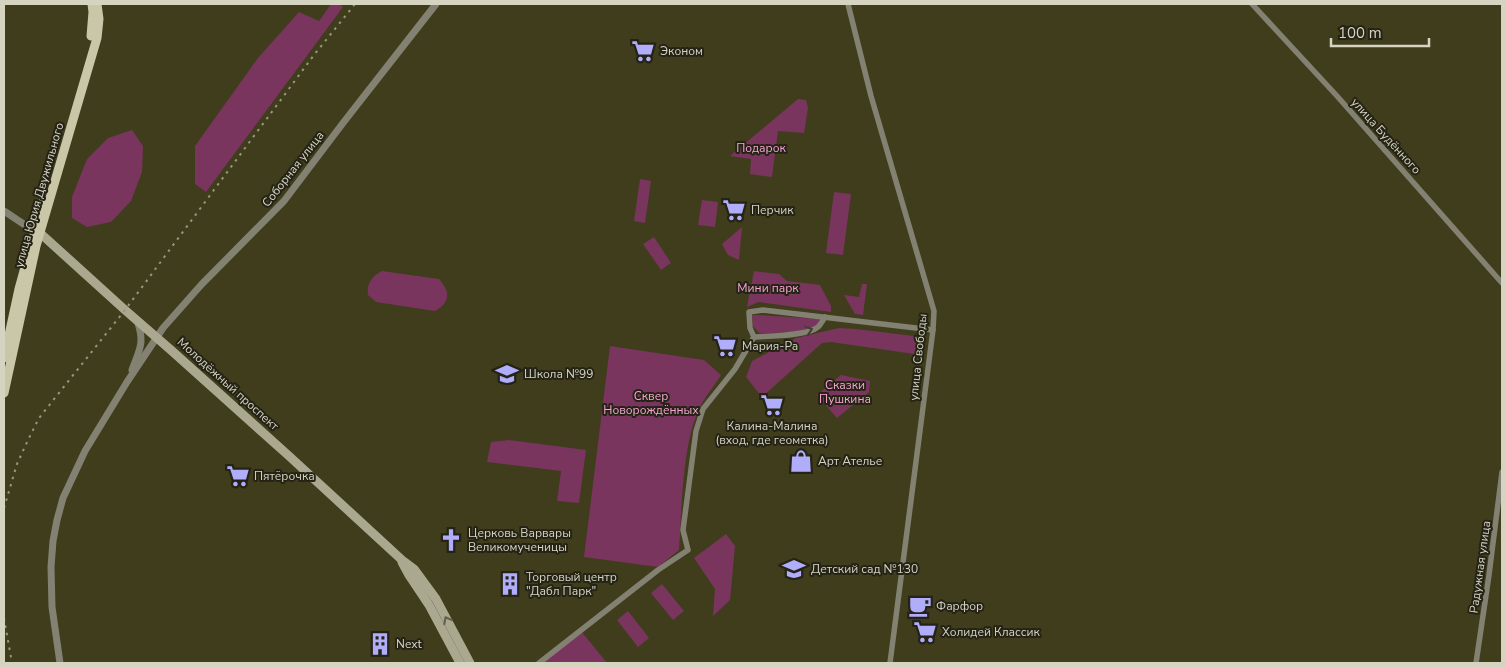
<svg xmlns="http://www.w3.org/2000/svg" width="1506" height="667" font-family="'Nunito Sans',sans-serif">
<rect width="100%" height="100%" fill="#3f3d1c"/>
<g fill="#79355e">
<polygon points="331,4 339,4 343,7 206,192 195,184 195,146 258,58 299,12 319,21"/>
<polygon points="798,99 806,100 808,108 804,133 778,131 772,177 750,174 751,159 730,156"/>
<polygon points="132,130 143,146 142,172 131,201 111,222 87,227 72,218 72,197 87,159 108,138"/>
<polygon points="640,179 651,181 645,223 634,221"/>
<polygon points="834,192 851,194 843,255 826,253"/>
<polygon points="702,200 718,202 715,227 698,225"/>
<polygon points="742,227 739,260 728,255 722,244"/>
<polygon points="654,237 671,263 661,270 643,244"/>
<path d="M382,271l57,8c11,12 12,23 -4,32l-59,-9 -8,-7c-2,-11 4,-19 14,-24z"/>
<path d="M754,271l25,3 8,7 33,4 11,21v6l-72,-10 -12,5c2,-13 5,-24 7,-36z"/>
<polygon points="862,284 867,284 863,315 855,314 844,295 859,297"/>
<path d="M752,315h5l63,4c-1,2 -2,5 -4,7 -9,7 -45,7 -57,7l-6,-7z"/>
<polygon points="839,328 856,329 922,337 921,355 831,342 822,343 762,397 746,377 752,361 796,338"/>
<path d="M610,346l94,14 17,15c-6,10 -14,19 -20,30 -19,36 -19,103 -22,145l-21,17 -74,-10z"/>
<polygon points="841,375 870,381 869,392 837,418 817,395"/>
<polygon points="509,440 586,450 579,503 557,501 561,471 487,462 491,442"/>
<polygon points="726,534 735,546 730,600 713,616 715,589 694,558"/>
<polygon points="662,584 684,611 673,620 651,593"/>
<polygon points="628,611 649,638 638,647 617,620"/>
<polygon points="581,631 607,663 540,663"/>
</g>
<g fill="none" stroke-linecap="round" stroke-linejoin="round">
<g stroke="#838272" stroke-width="5.5">
<polyline points="848,4 871,96 934,311 933,330 890,663"/>
<polyline points="1252,4 1337,96 1502,283"/>
<polyline points="754,337 750,328 749,312 763,310 933,330"/>
<path d="M754,337c14,-1 54,-1 64,-10 2,-2 5,-7 7,-10"/>
<polyline points="539,663 658,570 688,550 683,530 696,431 703,409 735,369 754,337"/>
<polyline points="1476,663 1489,575 1502,472"/>
</g>
<g stroke="#838272" stroke-width="7">
<polyline points="4,211 34,231"/>
<path d="M132,370c8,-22 13,-27 5,-50"/>
<polyline points="60,663 52,607 51,567 53,541 57,520 63,498 85,451 127,382 163,328 201,285 284,201 343,123 436,4"/>
</g>
<g stroke="#aaa990" stroke-width="9">
<polyline points="34,231 40,233 125,310 172,351 289,456 402,560 414,569 436,599 470,663"/>
<polyline points="402,562 409,575 429,605 460,663"/>
</g>
<g stroke="#c9c7a7" stroke-width="9">
<polyline points="91,36 93,12 92,4"/>
<polyline points="4,358 19,289 43,202"/>
<polyline points="4,393 36,246 97,38 99,19 97,4"/>
</g>
<g stroke="#98967d" stroke-width="2" stroke-dasharray="2.5 5" stroke-linecap="butt">
<polyline points="4,508 17,464 28,440 39,418 125,310 314,55 355,4"/>
<polyline points="4,618 12,663"/>
</g>
</g>
<defs><path id="oneway-chevron" d="M-2-3.5L2.5 0L-2 3.5" fill="none" stroke-width="1.6" stroke-linecap="round" stroke-linejoin="round" transform="scale(1.25)"/></defs>
<use stroke="#404031" href="#oneway-chevron" transform="translate(809 330) rotate(-18)"/>
<use stroke="#605f4c" href="#oneway-chevron" transform="translate(447 620) rotate(-118)"/>
<defs>
<symbol id="supermarket-bare" viewBox="-9 -9 18 18"><path d="M-6-5.5h2.5l.6 2H6L4.5 2H-2.5L-4.4-4H-6ZM-1.5 3.2a1.3 1.3 0 1 0 .1 0ZM3 3.2a1.3 1.3 0 1 0 .1 0Z" fill="#b0aefa" stroke="#242315" stroke-width="2.5" paint-order="stroke"/></symbol>
<symbol id="school-bare" viewBox="-9 -9 18 18"><path d="M0-5L7-2L0 1L-7-2ZM-4 1L0 2.5L4 1V4Q0 6-4 4Z" fill="#b0aefa" stroke="#242315" stroke-width="2.5" paint-order="stroke"/></symbol>
<symbol id="shop-bare" viewBox="-9 -9 18 18"><path d="M-5-2.5h2.3a2.7 3.5 0 0 1 5.4 0H5L5.5 6h-11ZM-1.5-2.5h3a1.5 2.3 0 0 0-3 0Z" fill="#b0aefa" stroke="#242315" stroke-width="2.5" paint-order="stroke"/></symbol>
<symbol id="church-bare" viewBox="-9 -9 18 18"><path d="M-1.2-6h2.4v3.5h3.3v2.4h-3.3V6h-2.4V-.1h-3.3v-2.4h3.3Z" fill="#b0aefa" stroke="#242315" stroke-width="2.5" paint-order="stroke"/></symbol>
<symbol id="building-bare" viewBox="-9 -9 18 18"><path d="M-4-6H4V6H1V3H-1V6H-4ZM-2.5-4.3h1.7v1.8h-1.7ZM.8-4.3h1.7v1.8H.8ZM-2.5-1h1.7V.8h-1.7ZM.8-1h1.7V.8H.8Z" fill="#b0aefa" stroke="#242315" stroke-width="2.5" paint-order="stroke"/></symbol>
<symbol id="cafe-bare" viewBox="-9 -9 18 18"><path d="M-5.5-4.5H6V0H3Q3 3.5 0 3.5H-2.5Q-5.5 3.5-5.5 0ZM3-3.2v2h1.7v-2ZM-6 4.5H4V6H-6Z" fill="#b0aefa" stroke="#242315" stroke-width="2.5" paint-order="stroke"/></symbol>
</defs>
<g fill-rule="evenodd">
<use href="#supermarket-bare" x="627" y="35" width="32" height="32"/>
<use href="#supermarket-bare" x="718" y="194" width="32" height="32"/>
<use href="#supermarket-bare" x="709" y="330" width="32" height="32"/>
<use href="#school-bare" x="491" y="358" width="32" height="32"/>
<use href="#supermarket-bare" x="756" y="389" width="32" height="32"/>
<use href="#shop-bare" x="785" y="445" width="32" height="32"/>
<use href="#supermarket-bare" x="222" y="460" width="32" height="32"/>
<use href="#church-bare" x="435" y="524" width="32" height="32"/>
<use href="#school-bare" x="778" y="553" width="32" height="32"/>
<use href="#building-bare" x="494" y="568" width="32" height="32"/>
<use href="#cafe-bare" x="904" y="590" width="32" height="32"/>
<use href="#supermarket-bare" x="909" y="616" width="32" height="32"/>
<use href="#building-bare" x="364" y="628" width="32" height="32"/>
</g>
<g text-anchor="middle" stroke-width="4" stroke-linejoin="round" paint-order="stroke">
<g font-size="12" fill="#d5d4c1" stroke="#242315" text-anchor="start">
<text x="660" y="55">Эконом</text>
<text x="751" y="214">Перчик</text>
<text x="742" y="350">Мария-Ра</text>
<text x="524" y="378">Школа №99</text>
<text x="772" y="430" text-anchor="middle">Калина-Малина<tspan x="772" dy="14">(вход, где геометка)</tspan></text>
<text x="818" y="465">Арт Ателье</text>
<text x="254" y="480">Пятёрочка</text>
<text x="468" y="537">Церковь Варвары<tspan x="468" dy="14">Великомученицы</tspan></text>
<text x="811" y="573">Детский сад №130</text>
<text x="526" y="581">Торговый центр<tspan x="526" dy="14">"Дабл Парк"</tspan></text>
<text x="936" y="610">Фарфор</text>
<text x="942" y="636">Холидей Классик</text>
<text x="396" y="648">Next</text>
</g>
<g font-size="12" fill="#d5d4c1" stroke="#242315">
<text transform="translate(1386 136) rotate(48)" y="4">улица Будённого</text>
<text transform="translate(293 169) rotate(-52)" y="4">Соборная улица</text>
<text transform="translate(39 195) rotate(-74)" y="4">улица Юрия Двужильного</text>
<text transform="translate(918 357) rotate(-84)" y="4">улица Свободы</text>
<text transform="translate(228 384) rotate(42)" y="4">Молодёжный проспект</text>
<text transform="translate(1480 567) rotate(-82)" y="4">Радужная улица</text>
</g>
<g font-size="12" fill="#f8a3d3" stroke="#242315">
<text x="761" y="152">Подарок</text>
<text x="768" y="292">Мини парк</text>
<text x="845" y="389">Сказки<tspan x="845" dy="14">Пушкина</tspan></text>
<text x="651" y="400">Сквер<tspan x="651" dy="14">Новорождённых</tspan></text>
</g>
</g>
<rect width="1506" height="667" fill="none" stroke="#d5d4c1" stroke-width="10"/>
<path d="M1331 38v8h98v-8" fill="none" stroke="#d5d4c1" stroke-width="2.5"/>
<text x="1338" y="38" font-size="15" fill="#d5d4c1" stroke="#242315" stroke-width="4" paint-order="stroke">100 m</text>
</svg>
